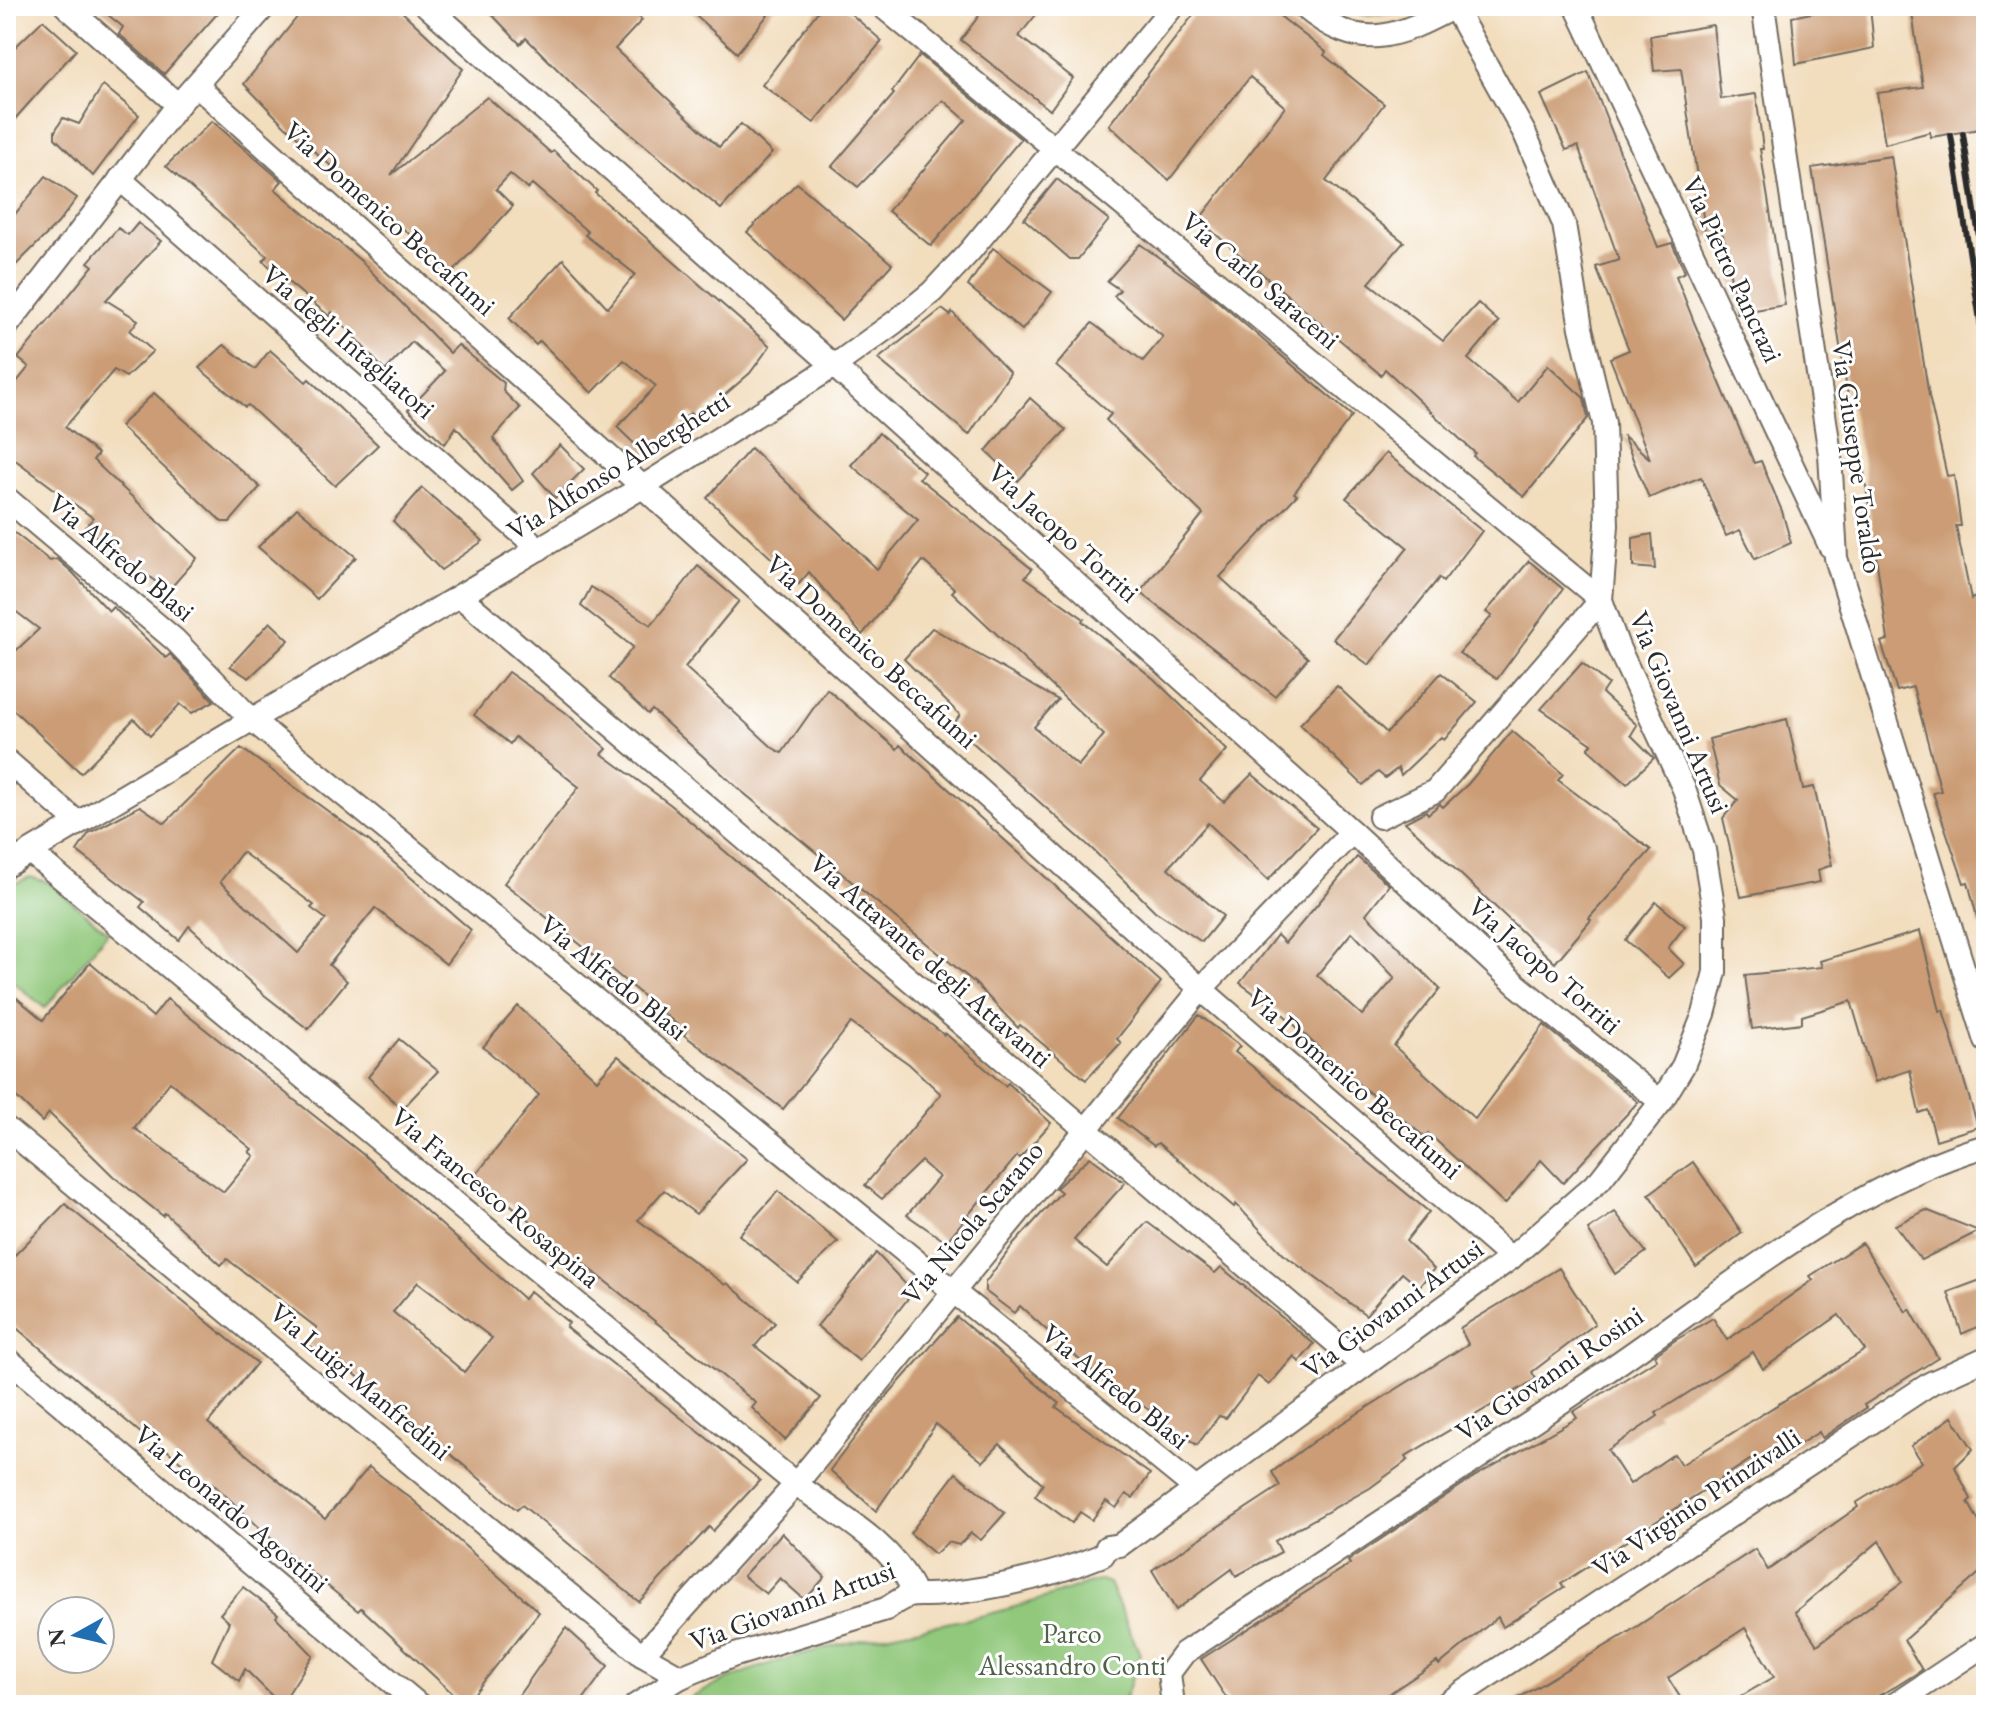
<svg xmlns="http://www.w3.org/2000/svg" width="1992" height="1711" font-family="'EB Garamond',serif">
<rect width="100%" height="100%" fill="#fff"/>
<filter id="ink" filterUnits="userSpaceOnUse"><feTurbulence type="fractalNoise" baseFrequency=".0125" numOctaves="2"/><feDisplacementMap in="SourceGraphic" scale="16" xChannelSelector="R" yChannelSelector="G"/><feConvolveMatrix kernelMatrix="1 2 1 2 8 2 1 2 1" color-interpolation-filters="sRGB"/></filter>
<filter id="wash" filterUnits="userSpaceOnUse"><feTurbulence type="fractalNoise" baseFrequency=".006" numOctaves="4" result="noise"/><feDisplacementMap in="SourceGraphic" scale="32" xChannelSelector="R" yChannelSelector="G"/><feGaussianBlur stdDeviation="1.8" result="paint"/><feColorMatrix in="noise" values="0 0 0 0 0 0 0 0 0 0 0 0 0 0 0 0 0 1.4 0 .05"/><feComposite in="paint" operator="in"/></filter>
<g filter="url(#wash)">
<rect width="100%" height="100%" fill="#f2ddbd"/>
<g fill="#91c87b" stroke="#5e7a53" stroke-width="2">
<polygon points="1352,6 1414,6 1392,13 1363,15"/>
<polygon points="30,877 48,882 108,932 45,1008 6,976 6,887"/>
<path d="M1101,1580l8,3 31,71 -17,51h-443c76,-51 203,-69 292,-87 44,-9 85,-25 129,-38z"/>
</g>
<g id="blocks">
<g fill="#cb9c74" fill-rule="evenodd">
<polygon points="97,6 224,6 164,74 119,34 123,27"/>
<polygon points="306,6 396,6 463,69 391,175 487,97 551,153 554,151 597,191 595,193 770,346 750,373 697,419 690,413 646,455 617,427 656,386 624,360 592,393 540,341 536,345 509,318 563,259 608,308 635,274 585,235 588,232 532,184 528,189 510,174 496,189 513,206 453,272 285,126 244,84"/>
<polygon points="484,6 630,6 642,20 615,49 719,147 741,124 772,153 721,209 577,89 526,38 520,44"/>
<polygon points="685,6 775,6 737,53"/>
<polygon points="822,6 842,6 882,41 814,123 762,85"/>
<polygon points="986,6 1043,6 1019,36 1073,78 1050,110 961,40"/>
<polygon points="1200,6 1267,6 1326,52 1324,55 1384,104 1326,181 1404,242 1369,283 1443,341 1478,303 1499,322 1468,359 1518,402 1548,365 1584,398 1588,418 1524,497 1473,456 1475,453 1385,369 1381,375 1199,220 1285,107 1250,77 1169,180 1109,125"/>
<polygon points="1844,6 1870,6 1874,48 1796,64 1792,17"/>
<polygon points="1911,6 1986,6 1986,128 1931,137 1930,132 1885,144 1877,93 1923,87"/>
<polygon points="43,20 76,50 6,129 6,56"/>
<polygon points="1713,25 1721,99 1756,94 1763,149 1760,149 1785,305 1737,313 1723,235 1706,237 1681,69 1654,71 1650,36"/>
<polygon points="920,55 1021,139 931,246 888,211 966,120 943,100 858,187 832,166 894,94 892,92"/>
<polygon points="1588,72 1658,247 1672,243 1685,272 1676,276 1694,322 1754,463 1761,461 1782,511 1791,543 1755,559 1740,530 1726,536 1701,477 1649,498 1623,435 1650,459 1610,358 1629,350 1596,267 1619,260 1578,146 1566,150 1541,95"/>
<polygon points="103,85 139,115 93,176 55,138 55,131 63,118 79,124"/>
<polygon points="212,121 282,181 275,189 361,261 450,353 458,345 504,383 503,391 520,408 493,438 523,481 512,490 456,427 445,444 408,410 445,371 412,342 385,371 332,312 329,316 263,261 267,256 166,166"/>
<polygon points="1891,156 1929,396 1947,476 1954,475 1961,526 1956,526 1971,599 1986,594 1986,924 1979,925 1968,882 1964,883 1933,793 1941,791 1913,687 1897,691 1881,642 1888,640 1862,458 1847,390 1812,168"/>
<polygon points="46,176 77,198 58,223 6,275 6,225"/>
<polygon points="1057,179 1109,220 1078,259 1070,259 1024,219"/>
<polygon points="797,183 892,264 841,320 747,232"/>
<polygon points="138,223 161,241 106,300 138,320 130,331 153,351 126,377 114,370 65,427 98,454 93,460 197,558 168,591 85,528 93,518 6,453 6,395 29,367 18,358 93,266 88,262 118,228 128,235"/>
<polygon points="1140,244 1207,292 1352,416 1294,493 1297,495 1220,577 1308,658 1275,696 1140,592 1203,514 1106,420 1111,414 1056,366 1092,323 1143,361 1163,337 1114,296 1120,290 1107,281"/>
<polygon points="993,248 1052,292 1022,330 968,286"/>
<polygon points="942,309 950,315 952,312 1010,373 969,435 878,359"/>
<polygon points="224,345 255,369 270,350 306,382 309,379 378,445 335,486 248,405 245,407 199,368"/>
<polygon points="154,393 260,487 230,522 222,522 120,426"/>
<polygon points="1030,398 1066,430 1018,481 986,451"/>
<polygon points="879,433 924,472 919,478 1032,569 1025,577 1084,619 1082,621 1154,679 1227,750 1200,781 1224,802 1252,774 1317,828 1268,880 1208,823 1168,868 1223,916 1202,942 1155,911 1091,848 953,725 960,715 904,659 932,628 1058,700 1034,727 1078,766 1104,735 952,592 955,589 923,561 862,635 809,572 799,584 707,498 751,448 877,569 918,520 851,465"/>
<polygon points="560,445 584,469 555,498 533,473"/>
<polygon points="1386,453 1482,531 1443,582 1439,578 1369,665 1333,639 1408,548 1346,498"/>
<polygon points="422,488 483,541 441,570 393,521"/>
<polygon points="297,508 356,557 317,599 258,547"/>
<polygon points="6,526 50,561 57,559 72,572 109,611 113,607 166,658 170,654 214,701 192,713 180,704 150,736 134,719 81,773 6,703 6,660 39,629 6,604"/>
<polygon points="1652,534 1655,569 1633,567 1633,538"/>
<polygon points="1529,561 1563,589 1497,679 1459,653 1492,616 1486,612"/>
<polygon points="698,566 739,601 685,667 773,748 782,753 827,689 897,749 900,745 1161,982 1117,1039 1121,1043 1086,1080 1020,1025 1018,1028 975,983 740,790 652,710 648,714 609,678 633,647 581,606 591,587 651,625"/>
<polygon points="270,622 289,640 249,678 230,666"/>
<polygon points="1582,663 1608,684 1602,693 1637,725 1631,735 1654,758 1627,784 1588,749 1592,744 1541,709"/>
<polygon points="508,672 565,712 607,749 602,754 671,805 859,966 944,1035 945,1033 1005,1086 1008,1083 1051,1123 1020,1158 1017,1156 946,1242 907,1215 939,1177 921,1161 882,1199 865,1185 941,1094 909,1064 851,1023 783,1109 684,1035 686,1032 612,970 504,883 579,787 515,737 510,744 474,715"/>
<polygon points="1441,673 1477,702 1444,740 1441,737 1401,775 1398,768 1385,778 1378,772 1363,785 1300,724 1337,686 1387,733"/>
<polygon points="1787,719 1803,789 1814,787 1832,865 1818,870 1820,882 1741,897 1723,818 1738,800 1720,785 1709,739"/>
<polygon points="1512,731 1563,774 1558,780 1651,850 1589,918 1591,920 1555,963 1405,822 1426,811 1428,814 1440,804 1443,807 1468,784"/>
<path d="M241,748l128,93 102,89 -25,34 -71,-56 -46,57 18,16 -39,48 -45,-35 -74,-68 -10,14 -39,-33 4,-5 -67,-51 12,-18 51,-27 25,17zM242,852l72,53 -3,3 15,11 -28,34 -78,-71z"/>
<path d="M1357,857l32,28 -23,29 74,75 -46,57 81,73 69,-94 94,77 -75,81 -22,-23 -36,44 -77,-71 -3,4 -78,-62 -62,-59 -45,-33 37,-48 8,8zM1352,932l43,46 -33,37 -45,-40z"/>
<polygon points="1656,902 1685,926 1668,948 1684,964 1669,978 1625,940"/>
<polygon points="1920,931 1940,1011 1943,1010 1978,1127 1936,1140 1928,1110 1919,1113 1910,1070 1875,1082 1851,1001 1802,1016 1802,1023 1752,1029 1745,975 1822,967 1820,961"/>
<path d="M90,963l63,54 14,-18 198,157 159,143 6,-8 39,32 -3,4 194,153 -47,51 -4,-4 -70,75 -117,-97 -5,5 -179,-150 -3,4 -30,-22 12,-14 -90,-69 -6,6 -56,-52 -2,3 -50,-40 -64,-63 -7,9 -36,-35v-98l37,31zM170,1082l82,67 -3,3 5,4 -30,36 -90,-64zM418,1282l74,56 -28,34 -71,-60z"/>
<polygon points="518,1006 597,1080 618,1056 747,1159 696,1214 664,1190 638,1220 725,1285 727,1283 775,1323 755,1346 821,1398 785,1440 752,1408 756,1403 475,1176 539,1095 483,1047"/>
<polygon points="1199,1015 1240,1046 1235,1052 1429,1212 1406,1241 1434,1269 1419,1287 1402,1273 1366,1315 1283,1254 1236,1204 1234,1207 1158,1143 1154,1146 1118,1118"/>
<polygon points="399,1039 438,1071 402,1109 368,1077"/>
<polygon points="1090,1157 1125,1183 1074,1240 1107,1267 1147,1222 1215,1273 1221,1267 1314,1344 1299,1362 1294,1356 1269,1385 1258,1376 1226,1418 1219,1416 1197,1445 1127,1394 1123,1399 1020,1306 1014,1313 985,1291 985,1283 1012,1246 1061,1192 1056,1188"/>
<polygon points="1693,1162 1742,1233 1696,1267 1649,1194"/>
<polygon points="778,1191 838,1242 797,1282 739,1235"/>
<polygon points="65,1204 257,1363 208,1423 325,1519 369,1467 413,1500 539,1612 465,1705 361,1608 358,1611 279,1546 212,1483 210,1486 151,1437 149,1440 6,1319 6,1264"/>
<polygon points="1926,1210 1979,1231 1921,1260 1895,1225"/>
<polygon points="1615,1212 1646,1252 1615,1274 1588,1230"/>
<path d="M1862,1243l44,69 4,-3 28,49 -74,47 2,3 -44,30 -3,-6 -59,37 -7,-11 -192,126 3,4 -61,39 -5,-10 -59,48 -2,-3 -65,43h-141l-30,-46 149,-95 -2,-3 126,-84 103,-59 -4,-6 84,-53 -2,-4 19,-14 39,-23 14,22 86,-60 -3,-4zM1839,1315l26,35 -184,115 -7,-11 -44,30 -22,-34 50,-34 -2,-3 97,-61 10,17z"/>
<polygon points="876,1253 913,1292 859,1361 817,1326"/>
<polygon points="1559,1268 1595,1324 1532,1372 1536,1379 1406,1456 1408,1460 1370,1488 1275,1541 1281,1552 1236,1576 1232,1569 1176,1610 1152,1570 1280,1486 1272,1472 1314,1441 1468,1344 1460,1328"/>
<polygon points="1986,1278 1986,1323 1962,1334 1948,1292"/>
<polygon points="957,1317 1059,1403 1056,1407 1150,1474 1133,1498 1126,1494 1116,1508 1106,1501 1092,1520 1080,1512 1072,1523 1035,1496 1043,1484 1000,1444 983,1462 936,1424 876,1511 830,1470 885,1398"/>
<path d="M1952,1417l21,32 -18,18 16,32 -3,3 18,32v33l-82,73 18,30 -27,17 -34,18h-135l48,-28 -29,-49 -77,50 17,27h-178l120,-72 128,-84 13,21 90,-63 -2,-4 66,-41 -11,-16zM1879,1541l24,41 -86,63 -22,-33z"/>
<polygon points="956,1473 1005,1513 981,1540 971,1533 959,1545 948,1542 935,1554 910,1533"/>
<polygon points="782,1533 825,1577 805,1600 780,1578 766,1594 743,1576"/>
<polygon points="243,1587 278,1614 276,1617 313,1655 281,1705 245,1669 239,1681 212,1660 229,1622 220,1614"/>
<polygon points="566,1628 608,1666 579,1705 512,1705"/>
</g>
</g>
</g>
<g filter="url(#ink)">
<use href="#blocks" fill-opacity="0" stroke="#71695e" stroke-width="2"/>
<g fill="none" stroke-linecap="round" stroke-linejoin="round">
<defs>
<g id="street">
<polyline points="66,6 178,105"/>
<polyline points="427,6 834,366 1352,832 1517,985 1661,1102"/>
<polyline points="882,6 1601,600"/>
<path d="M1303,6c57,48 93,32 153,0"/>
<polyline points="1576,6 1830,546"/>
<polyline points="1763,6 1830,454 1836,558 1986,1041"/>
<polyline points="196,85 1201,989 1511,1258"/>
<polyline points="120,179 539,549"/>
<polyline points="6,327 178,105 265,6"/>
<polyline points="6,498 175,640 252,720 1196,1489"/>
<polyline points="461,597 1363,1366"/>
<polyline points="6,760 77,822"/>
<polyline points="1380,817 1435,791 1601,600"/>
<path d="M30,852l766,632c40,30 93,57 116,103l-4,6"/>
<polyline points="6,866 644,486 834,366 895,322 932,292 970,251 1173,6"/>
<polyline points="6,1128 642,1655 681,1677"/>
<polyline points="6,1358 419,1705"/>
<polyline points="642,1655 796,1484 1201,989 1352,832"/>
<path d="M636,1705l45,-28 51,-21 154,-47c29,-21 26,-11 58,-15 52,-6 110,-19 159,-39l4,-8 13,-2 391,-287 89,-78 61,-78 22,-36 21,-52 11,-42v-55l-11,-67 -20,-61 -66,-142 -17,-47 6,-75 -3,-102 -23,-95 -17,-104 -39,-90 -71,-127"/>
<path d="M1173,1705l-4,-32 15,-20c143,-96 287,-189 429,-286 111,-76 243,-185 373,-221"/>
<polyline points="1444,1705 1931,1383 1986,1358"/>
<polyline points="1894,1705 1986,1644"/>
</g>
</defs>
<use href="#street" stroke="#71695e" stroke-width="26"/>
<use href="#street" stroke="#fff" stroke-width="22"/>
<g stroke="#2b2b2b" stroke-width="6">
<polyline points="1963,134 1986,282"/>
<polyline points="1951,135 1986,359"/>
</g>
</g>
</g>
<g text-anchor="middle" stroke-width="6" stroke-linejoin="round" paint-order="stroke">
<g font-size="28" fill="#2b2b2b" stroke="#fff">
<text transform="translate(390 218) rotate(42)" y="10">Via Domenico Beccafumi</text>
<text transform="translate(1733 269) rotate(65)" y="10">Via Pietro Pancrazi</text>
<text transform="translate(1261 280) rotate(40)" y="10">Via Carlo Saraceni</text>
<text transform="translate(349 341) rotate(41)" y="10">Via degli Intagliatori</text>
<text transform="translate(1858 457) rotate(82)" y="10">Via Giuseppe Toraldo</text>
<text transform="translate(618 465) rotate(-32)" y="10">Via Alfonso Alberghetti</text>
<text transform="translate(1064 532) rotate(42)" y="10">Via Jacopo Torriti</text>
<text transform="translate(122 557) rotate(40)" y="10">Via Alfredo Blasi</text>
<text transform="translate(872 651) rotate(42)" y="10">Via Domenico Beccafumi</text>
<text transform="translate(1680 712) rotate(67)" y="10">Via Giovanni Artusi</text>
<text transform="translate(931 960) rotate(41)" y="10">Via Attavante degli Attavanti</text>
<text transform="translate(1545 965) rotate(41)" y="10">Via Jacopo Torriti</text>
<text transform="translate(614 977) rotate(39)" y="10">Via Alfredo Blasi</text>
<text transform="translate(1355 1083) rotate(41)" y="10">Via Domenico Beccafumi</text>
<text transform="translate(496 1197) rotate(40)" y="10">Via Francesco Rosaspina</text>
<text transform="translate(972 1222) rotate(-50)" y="10">Via Nicola Scarano</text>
<text transform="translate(1392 1308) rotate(-36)" y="10">Via Giovanni Artusi</text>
<text transform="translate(1549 1373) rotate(-34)" y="10">Via Giovanni Rosini</text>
<text transform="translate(361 1381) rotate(40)" y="10">Via Luigi Manfredini</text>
<text transform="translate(1116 1386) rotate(39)" y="10">Via Alfredo Blasi</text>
<text transform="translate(1696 1502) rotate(-34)" y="10">Via Virginio Prinzivalli</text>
<text transform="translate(232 1508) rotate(40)" y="10">Via Leonardo Agostini</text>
<text transform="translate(792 1605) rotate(-20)" y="10">Via Giovanni Artusi</text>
</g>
<g font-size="28" fill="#4f6247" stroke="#fff">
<text x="1072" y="1643">Parco<tspan x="1072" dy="32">Alessandro Conti</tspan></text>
</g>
</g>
<rect width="1992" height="1711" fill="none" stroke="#fff" stroke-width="32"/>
<g transform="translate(76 1635) rotate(262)"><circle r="38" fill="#ffffff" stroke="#aaaaaa" stroke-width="2"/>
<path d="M0-6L14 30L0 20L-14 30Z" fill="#1f6fb2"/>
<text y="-12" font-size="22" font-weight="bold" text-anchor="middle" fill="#2b2b2b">N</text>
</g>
</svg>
